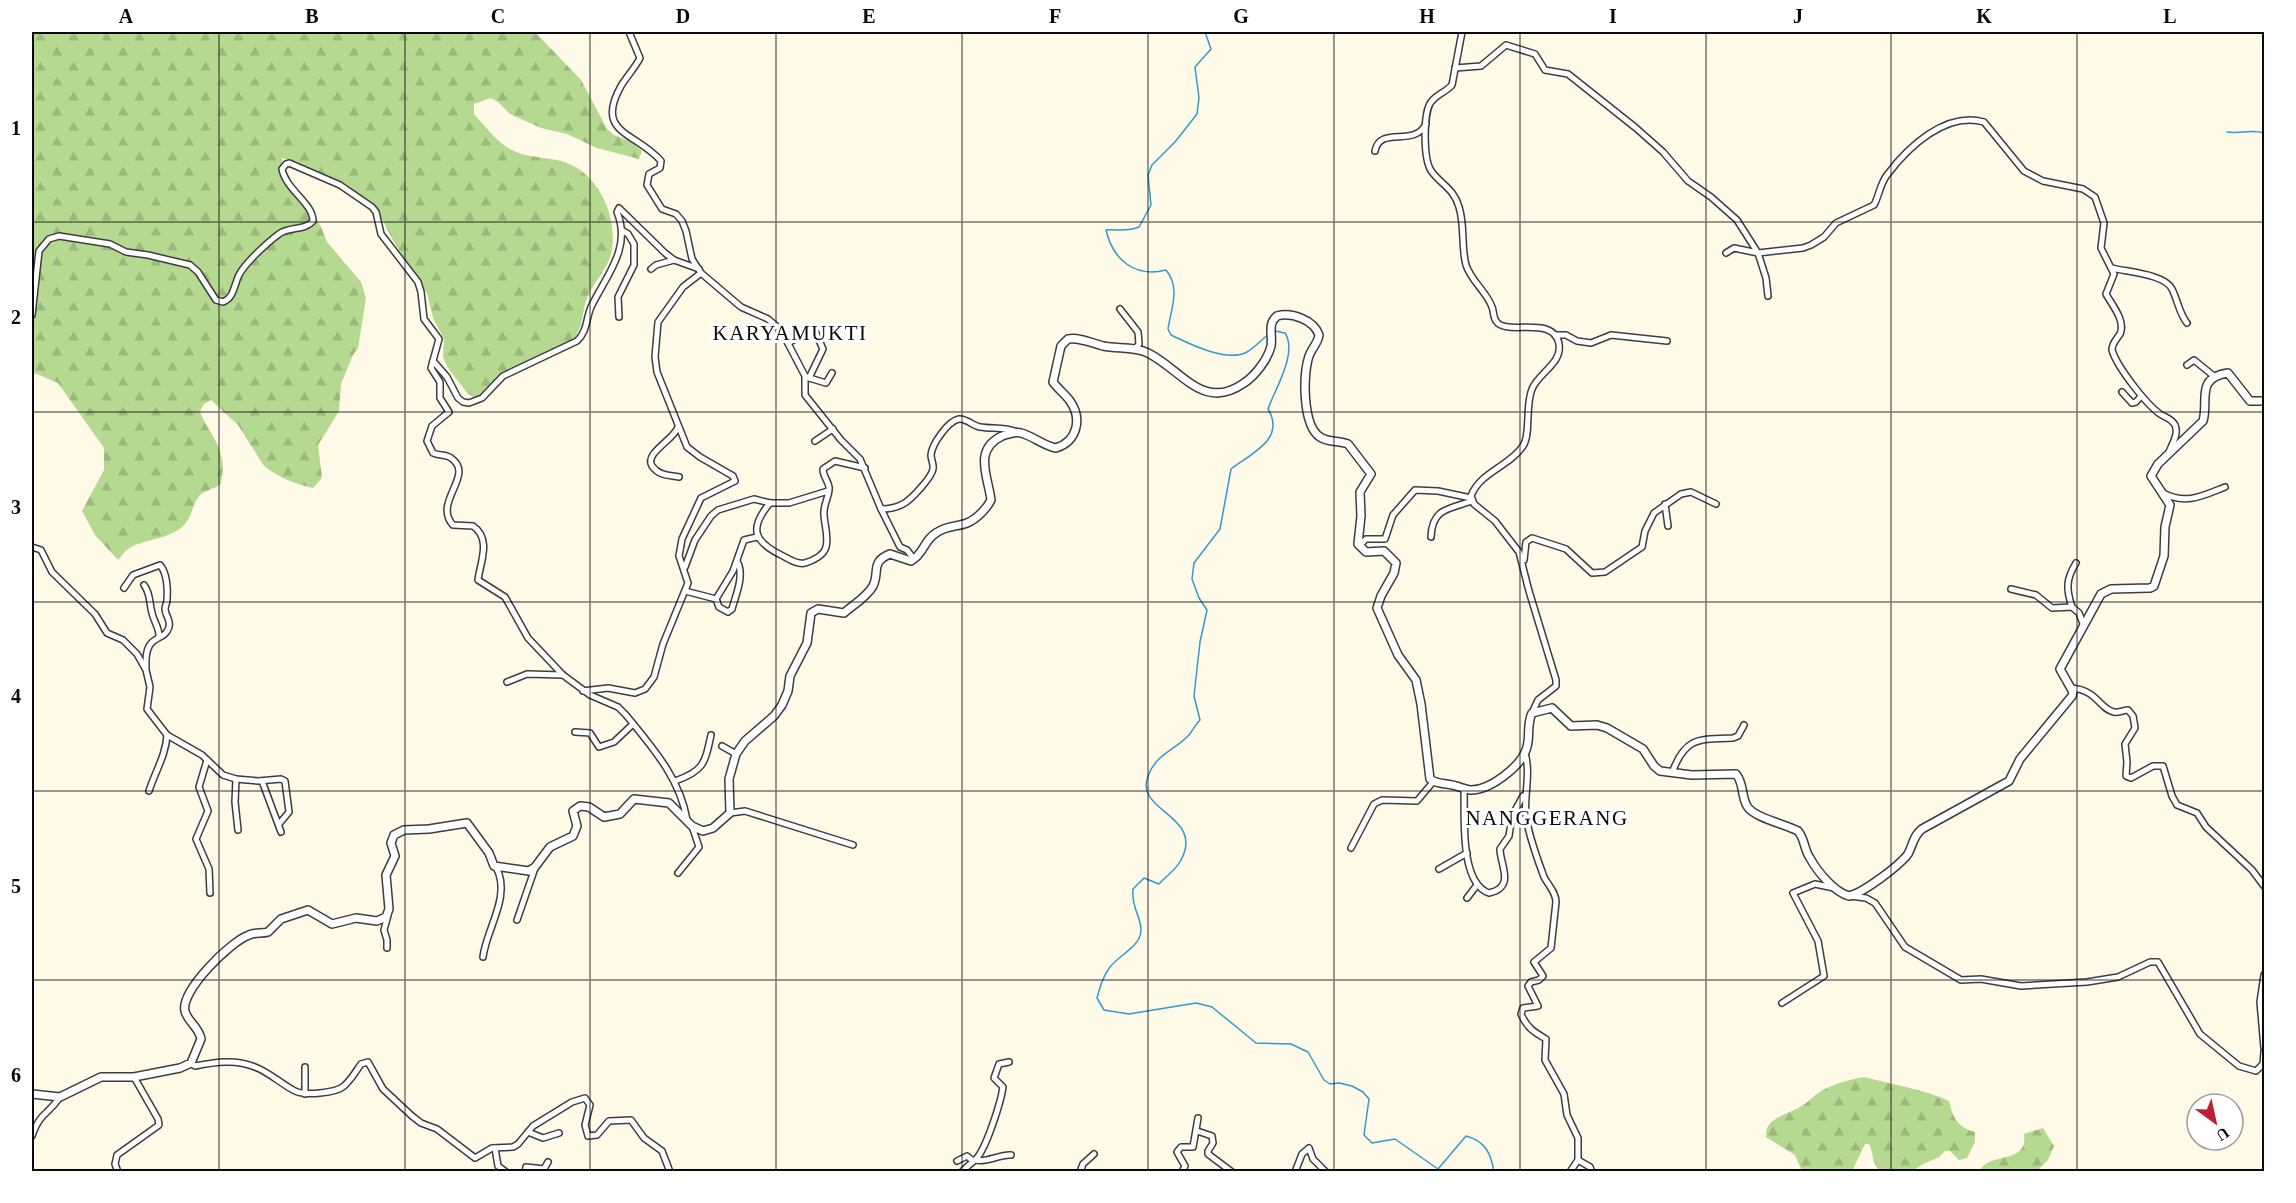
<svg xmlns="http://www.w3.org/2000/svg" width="2296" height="1203" font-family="Georgia,serif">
<defs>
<pattern id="forest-firs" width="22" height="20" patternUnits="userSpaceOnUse" patternTransform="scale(1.5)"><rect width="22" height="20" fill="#b6d991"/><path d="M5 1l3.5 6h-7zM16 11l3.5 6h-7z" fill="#9bb97c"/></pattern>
</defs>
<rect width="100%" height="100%" fill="#fff9e7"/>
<g fill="url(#forest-firs)">
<path d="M32,32h503l46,48 26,49 7,6 16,6 12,10 -3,8 -42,-11 -30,-14 -26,-6 -31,-14 -12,-12 -7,-4 -17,6v10c11,12 24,30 40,37 13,7 38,6 53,12 33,12 52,57 44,91 -4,16 -18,28 -24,44 -7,19 -3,42 -26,48l-53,26 -25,24 -8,2 -8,-5 -19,-25 -5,-11 1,-18 -11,-21 -6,-25 -7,-6 -2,-7 -23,-36 -12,-23 -20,-24 -17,-13 -32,-12 -17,-10 -15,-4 1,9 10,24 18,19 10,17 6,15 34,40 5,16 -8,50 -5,7 -12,29 -2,27 -21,34 4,33 -9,10c-18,-4 -35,-11 -49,-22l-26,-41 -27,-25 -7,4 -4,7c5,17 20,30 22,49 2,7 0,16 -1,24 -7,5 -15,6 -21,11 -9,10 -7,23 -19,33 -16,12 -41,12 -53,21 -4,3 -7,8 -10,11l-23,-25 -13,-24 22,-41v-22l-46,-65 -26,-11z"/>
<path d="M1864,1077c26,7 60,12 85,24 4,17 8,26 26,31v10l-8,16 -8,2 -9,-9h-5l-6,6 -16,7 -11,7h-32c-9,-9 -6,-18 -11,-27h-4l-12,25 -6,2h-45l-7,-16 -29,-18c-2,-19 21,-22 34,-30 8,-4 15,-13 23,-17 12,-6 27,-11 41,-13z"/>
<path d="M2043,1128l11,18 -6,14 -11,11h-57c8,-20 49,-6 44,-37z"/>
</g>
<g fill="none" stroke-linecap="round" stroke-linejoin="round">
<g stroke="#329ace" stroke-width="1.5">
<path d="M1205,32l6,17 -16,18 4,31 -2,16 -22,28 -23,23 -4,10 3,30 -12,22c-12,5 -21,2 -33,3 7,30 29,48 60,40 15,18 5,39 2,59l3,6c19,9 56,28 76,17 7,-4 14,-12 22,-18"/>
<path d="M2227,132c13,2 25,-3 37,1"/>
<path d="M1275,331l10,2c13,20 -10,56 -17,76 18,30 -16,44 -37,60l-11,60 -26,34 -2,16 7,19 8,12 -7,32 -6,54 6,24c-4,4 -7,10 -11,15 -15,16 -33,19 -41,41 -14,36 57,39 33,84 -4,9 -15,16 -22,24l-15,-6 -11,11c-2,19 9,29 8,42 -1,16 -22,24 -31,36 -7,9 -10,20 -13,31l7,12 25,4 67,-11 16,4 44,36 35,1 17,8 16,28 6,4 9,-1 13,3 11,6 6,7 -5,36 8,8 23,-4 43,30 28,-33c19,5 25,17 28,36"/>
</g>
<defs>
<g id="minor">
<path d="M629,32l11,26c-5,10 -13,18 -19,28 -27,48 15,46 40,75l-1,7 -11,6 -2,11 15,24 14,5 6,7 4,10 6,28 9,14 40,34 27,12 13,11 24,46v19l36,45 19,19 21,50c8,0 15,-1 22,-5 8,-4 29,-27 30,-35 1,-5 -2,-9 -2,-14 1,-11 17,-34 28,-36 7,-1 14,7 21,8 13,2 25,0 37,5"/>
<path d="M1462,32l-10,53c-6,7 -15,9 -21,17 -8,11 -8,59 1,70 10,13 22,17 27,35 6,19 2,40 7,58 5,16 21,27 26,42 2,5 1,10 4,14 10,16 58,-7 63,23 3,20 -20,28 -27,45 -7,17 -1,45 -9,57 -13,20 -43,26 -52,50l3,8 21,17 24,31 10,39 27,89v6l-18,14 -6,13"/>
<path d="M1455,68l26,-2 25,-21 29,9 10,16 23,4 68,54 27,24 25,29 23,16 26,23 21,33 45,-5 8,-3 13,-8 12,-14 38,-18c5,-9 6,-21 13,-30 21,-28 59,-64 97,-53l40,49 19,10 40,8 12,8 9,26 -3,25 13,26 -8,20c6,11 20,27 14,40 -4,6 -8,9 -8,16 5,17 34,54 48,64 6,4 11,4 15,11 4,9 -3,19 -6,27"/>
<path d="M1375,151c5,-26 39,-3 51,-27"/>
<polyline points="1726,253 1734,248 1758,253 1766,278 1768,296"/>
<path d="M2112,268c15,4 53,6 60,21 6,12 7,24 15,34"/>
<polyline points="651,269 656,265 674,260"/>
<polyline points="1120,309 1138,332 1139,344 1135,349"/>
<path d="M32,315l7,-64 10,-12 10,-3 51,8 16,8 22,3 42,10 8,7 18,28 7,2c11,-4 11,-17 16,-27 6,-12 29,-33 40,-41 10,-8 26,-3 34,-13 0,-18 -27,-31 -31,-52l4,-5 3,-1 51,22 32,22 4,5 5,22 37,48 3,10 3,27 15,20 -8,29 9,14v16l9,14 -17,14 -5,15 6,12c6,3 13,1 18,5 25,17 -19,44 2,67l20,1c19,13 7,37 5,54l27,17 23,41 35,37 27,20 28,12 8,8c26,32 54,63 61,105"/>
<polyline points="619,317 618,297 634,265 634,244 628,234 623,231"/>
<polyline points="1555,335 1566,335 1577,341 1591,343 1611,335 1667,341"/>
<polyline points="788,343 801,336 808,327 813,327 823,349 809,378"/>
<path d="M433,361l14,16 11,21 5,4 6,1 13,-5 21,-22 74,-35c10,-9 9,-22 14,-34 15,-31 41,-59 26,-95l2,-4 46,45 9,7 25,9"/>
<polyline points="2187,365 2194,360 2215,377"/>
<polyline points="806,377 826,383 832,373"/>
<polyline points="2122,392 2132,403 2136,402 2141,396"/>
<path d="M678,427c-4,13 -34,26 -26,39 7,10 17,9 27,11"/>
<polyline points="815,441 833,429"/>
<path d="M2163,493c23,12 39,3 62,-6"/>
<path d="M770,503c-22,26 -16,39 13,53 6,3 15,9 22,7 8,-2 19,-8 21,-16 3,-11 -2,-23 -2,-33 -1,-9 6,-19 5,-27 -1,-7 -6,-10 -6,-18l12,-8 30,7"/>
<polyline points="1665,504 1668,526"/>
<polyline points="881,509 900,547 907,550 914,559"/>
<path d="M1431,537c1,-29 18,-28 41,-36"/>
<polyline points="1359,546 1366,539 1385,539 1393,515 1415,490 1438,491 1471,498"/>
<polyline points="32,547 41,550 52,572 95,614 107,633 123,640 137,654 146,670 150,687 147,709 167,735 202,755 223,775 236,779 258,781 281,779 285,781 289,812 279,824"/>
<polyline points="1524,560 1526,542 1532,538 1566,549 1592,573 1605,572 1642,547 1645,531 1654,513 1681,494 1691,492 1716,504"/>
<polyline points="685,567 695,540 711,516 718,510 754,499 770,503 789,503 828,491"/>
<path d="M144,585c7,9 5,18 8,28 2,9 7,14 7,23"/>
<path d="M124,588l9,-13 27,-10c7,8 8,24 7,35 0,3 -2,6 -2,9 0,6 6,11 4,18 -5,17 -25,4 -23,41"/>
<polyline points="2011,589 2036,595 2052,608 2072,607 2079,613 2084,626"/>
<polyline points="685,591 716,599 733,571 744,540 757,537"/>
<path d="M716,599l3,8 9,5 4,-3c4,-15 13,-34 5,-48"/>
<path d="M2072,607c-6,-18 -6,-28 4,-44"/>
<polyline points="507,682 527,674 563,675"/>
<path d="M2071,688c27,2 28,21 43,24 4,1 10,-2 14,-2l5,6 2,12 -10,16 2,18 -1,14 5,2 22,-12h10l9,30 5,9 20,8 9,14 46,43 12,16"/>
<polyline points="583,691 608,688 635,693 645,689 654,677 663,644 688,583 679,556 682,539 701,498 735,481 733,476 700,457 687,447 657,372 655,357 658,322 683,287 701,273"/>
<polyline points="575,732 590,733 599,747 614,742 633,724"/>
<polyline points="722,746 736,754"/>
<path d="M1525,753c7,25 -4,49 3,74 4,17 10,34 16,50 4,8 12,15 12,25l-5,46 -17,14 9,14 -4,4 -8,2 -3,4 10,20 -15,2 -2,6c6,14 13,18 25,25l-1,21 19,34 3,21 11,23v22l-8,12"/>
<polyline points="207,760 199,787 208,811 196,839 209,869 210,893"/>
<path d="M1672,773c13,-36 26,-34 61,-35l5,-2 6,-11"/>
<polyline points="236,779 235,802 238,830"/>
<polyline points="262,781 281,832"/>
<path d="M675,781c29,-10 30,-18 36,-46"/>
<path d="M1464,788c1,26 -5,95 25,105 27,-6 11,-28 11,-44l9,-13 3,-20 11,-20"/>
<path d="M149,791c6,-19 17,-36 18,-56"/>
<polyline points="730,813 745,811 853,845"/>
<polyline points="1351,848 1374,804 1382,800 1417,801 1433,782"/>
<polyline points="1439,869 1467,853"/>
<polyline points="678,873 699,847 692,826"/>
<polyline points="1850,896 1866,898 1875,903 1905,947 1961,980 1981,979 2021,986 2087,982 2118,977 2150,962 2158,962 2200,1034 2239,1066 2256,1071 2263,1064 2264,1052"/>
<polyline points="1467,898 1477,885"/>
<polyline points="517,920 535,868"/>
<polyline points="387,948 387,940 384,930 388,915"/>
<path d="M483,957c3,-28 29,-61 13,-90"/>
<polyline points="2264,975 2260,1002 2264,1048"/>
<polyline points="1782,1003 1824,976 1818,941 1793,893 1815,884 1834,888"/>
<path d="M191,1063l4,3c20,-4 41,-7 60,1 14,5 26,17 40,24 10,5 41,2 49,-5 7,-6 12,-15 17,-22l7,-2 15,27 29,27 9,7 16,6 38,29 17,-10 21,-1 5,-3 15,-18 39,-24 13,-4 5,7 -5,20 3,11 9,-1 12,-14 22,-1 13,18 18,13 8,21"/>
<polyline points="305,1067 305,1094"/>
<polyline points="1197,1131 1212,1136 1213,1143 1208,1151 1208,1154 1232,1172"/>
<polyline points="528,1132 543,1138 559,1133"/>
<path d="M32,1136c8,-24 16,-21 28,-39"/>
<polyline points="495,1148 498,1166 506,1172"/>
<path d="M976,1160c10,3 24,-6 35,-5"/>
<polyline points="1578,1160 1590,1167 1592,1172"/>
<polyline points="957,1161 967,1156 973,1161"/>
<polyline points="118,1172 115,1164 117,1155 159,1125 158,1119 134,1077"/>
<polyline points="525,1172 526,1167 544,1169 548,1162"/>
<path d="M962,1172c4,-5 10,-9 14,-13 10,-10 25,-57 27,-72l-9,-9 5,-14 10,-2"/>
<polyline points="1080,1172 1083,1164 1094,1154"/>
<polyline points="1182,1172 1185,1166 1177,1152 1181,1147 1193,1147 1198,1118"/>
<polyline points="1295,1172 1302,1154 1309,1148 1313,1159 1326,1172"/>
</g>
<path id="tertiary" d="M32,1094l28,3 41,-20h33l46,-9 11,-5 10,-24c-2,-12 -14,-18 -16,-28 -5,-20 46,-70 64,-76 6,-3 13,-1 19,-3l13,-13 27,-9 24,14 24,-6 21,3 9,-4 3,-8 -3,-34 9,-19 -4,-13 3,-8 10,-5 25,-1 38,-6 22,30 5,13 35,5 6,-4 15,-20 23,-11 4,-10 -4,-15 7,-5 9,1 15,10 16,-3 14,-15 35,4 23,23 11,5 10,-3 17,-15 -1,-34 7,-25 9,-13 29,-25 8,-11 6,-14 2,-15 17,-33 4,-30 7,-4 26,4c9,-8 23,-16 29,-27 7,-14 -3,-24 17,-32l21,7c14,-8 12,-20 25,-28 11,-8 21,-6 31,-10 10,-4 20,-15 24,-23 -3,-24 -18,-50 11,-64 6,-2 13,-5 19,-3 12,3 23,13 35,15 22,-7 26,-30 14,-47 -5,-7 -12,-12 -17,-19l8,-36 7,-7c11,-2 24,4 35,7 15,3 31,0 45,7 34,17 55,59 96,30 11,-7 24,-24 27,-37 2,-11 -4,-22 6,-30 15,-4 37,4 42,19 -1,8 -7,13 -10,21 -6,18 -7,69 11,81 9,6 19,3 28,7l23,30 -11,18 1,24 -3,28 8,8 18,-1 12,12 -2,10 -13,23 -4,12 21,47 18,25 5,24 9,75c6,5 14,4 22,6 6,1 12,4 18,5 19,1 50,-23 56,-40 5,-12 0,-24 6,-37l20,-5 19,18 26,-1 10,3 36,21 11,17 6,5 32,4 44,-1c8,9 5,22 11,32 7,12 38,18 51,25 7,8 6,19 12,27 7,13 24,34 39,38 14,-3 50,-30 59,-42 5,-9 5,-18 14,-25l87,-48 11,-22 52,-63 1,-4 -13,-23 41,-75 10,-5 39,-1 4,-2 10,-30 1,-29 5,-22 -19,-29 7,-12 45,-43c6,-21 -8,-43 25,-48l22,28h14"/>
</defs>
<use href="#minor" stroke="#3d3d3d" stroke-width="8"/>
<use href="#tertiary" stroke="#3d3d3d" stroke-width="10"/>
<use href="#minor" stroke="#fff" stroke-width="5"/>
<use href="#tertiary" stroke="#fff" stroke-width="7"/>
</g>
<path fill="none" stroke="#0a0a0a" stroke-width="1.5" stroke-opacity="0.55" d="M219,32v1140M405,32v1140M590,32v1140M776,32v1140M962,32v1140M1148,32v1140M1334,32v1140M1520,32v1140M1706,32v1140M1891,32v1140M2077,32v1140M32,222h2232M32,412h2232M32,602h2232M32,791h2232M32,980h2232"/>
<g text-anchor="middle" stroke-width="6" stroke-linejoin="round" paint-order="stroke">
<g font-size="21" letter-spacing="1.5" fill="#0a0a0a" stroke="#fff">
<text x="790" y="340">KARYAMUKTI</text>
<text x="1547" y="825">NANGGERANG</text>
</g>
</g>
<rect width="2296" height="1203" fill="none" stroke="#ffffff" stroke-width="66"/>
<g transform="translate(2215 1122) rotate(147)"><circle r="28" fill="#ffffff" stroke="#9d9d9d" stroke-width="1.5"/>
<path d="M0-4.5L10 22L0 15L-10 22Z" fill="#ba2233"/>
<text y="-9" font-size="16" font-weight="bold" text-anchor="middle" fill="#0a0a0a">U</text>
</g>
<rect x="33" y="33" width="2230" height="1137" fill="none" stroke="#0a0a0a" stroke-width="2"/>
<g font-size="20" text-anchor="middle" font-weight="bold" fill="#0a0a0a">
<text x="126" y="23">A</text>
<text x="312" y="23">B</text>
<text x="498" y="23">C</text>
<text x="683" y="23">D</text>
<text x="869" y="23">E</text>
<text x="1055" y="23">F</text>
<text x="1241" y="23">G</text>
<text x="1427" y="23">H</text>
<text x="1613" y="23">I</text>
<text x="1798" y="23">J</text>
<text x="1984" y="23">K</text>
<text x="2170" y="23">L</text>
<text x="16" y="135">1</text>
<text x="16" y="324">2</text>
<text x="16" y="514">3</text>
<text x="16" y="703">4</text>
<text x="16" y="893">5</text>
<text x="16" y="1082">6</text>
</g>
</svg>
